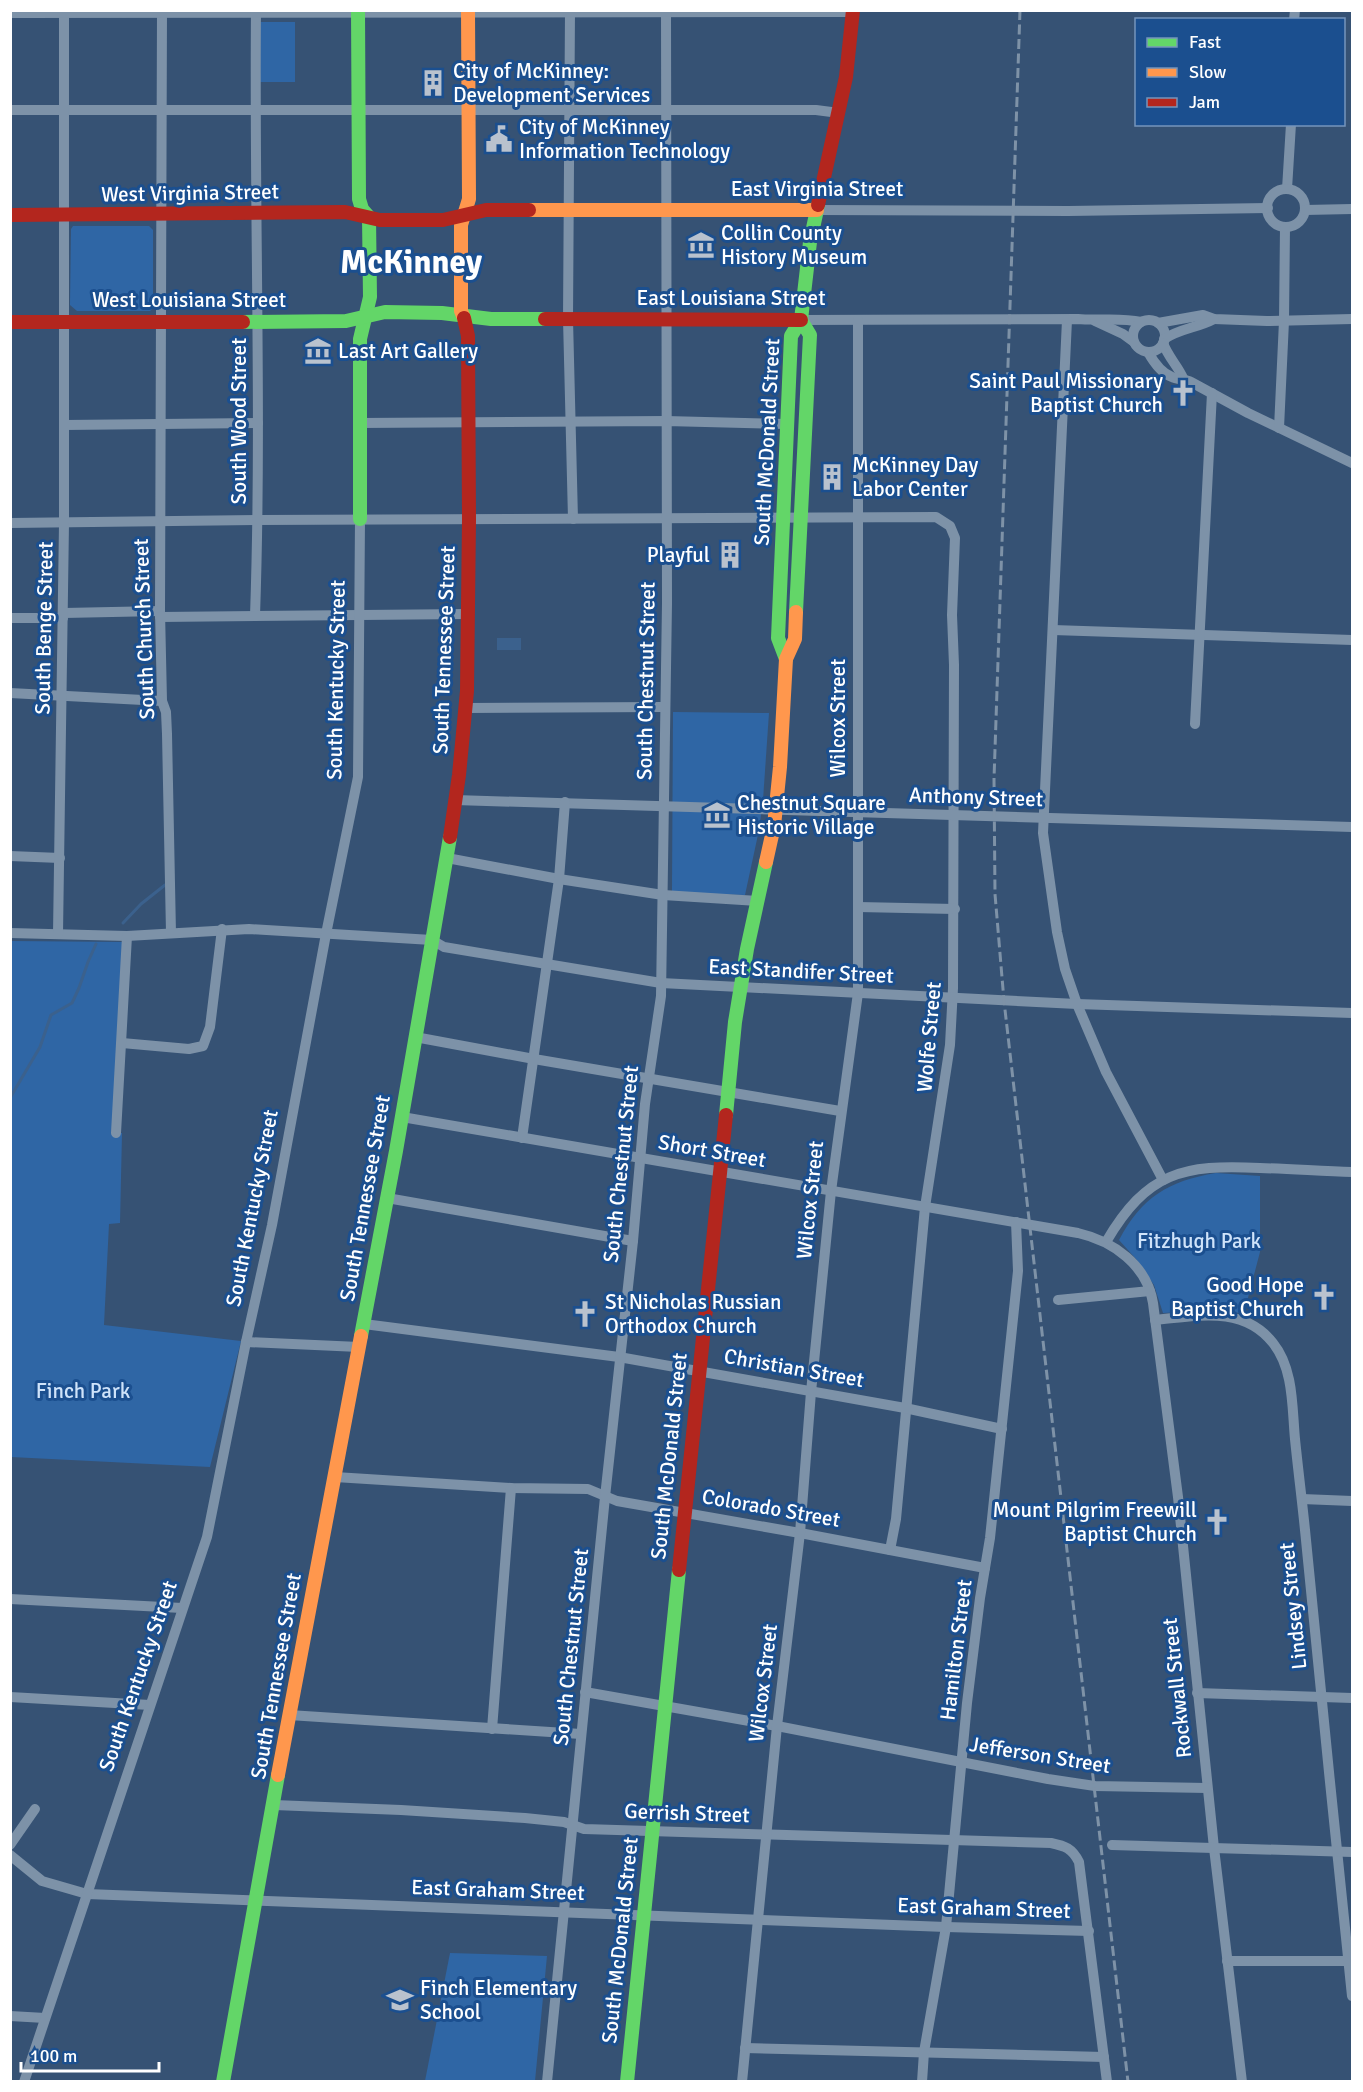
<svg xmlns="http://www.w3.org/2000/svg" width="1363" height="2092" font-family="Signika,sans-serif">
<rect width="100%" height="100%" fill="#365274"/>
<g fill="#2f66a5">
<rect x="260" y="22" width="35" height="60"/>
<polygon points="73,226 149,226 153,230 153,308 150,311 77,311 70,305 71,229"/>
<polygon points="673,712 769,713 763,800 759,830 745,895 672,893"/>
<polygon points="10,941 124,942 113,1133 122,1133 120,1223 109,1224 104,1325 241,1341 210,1467 11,1457"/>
<path d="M1216,1173l44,3v76l-16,61 -43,-2 -38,2 -9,-28 -18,-26 -17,-19c23,-43 49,-59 97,-67z"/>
<polygon points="450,1953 547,1956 535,2081 425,2081"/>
</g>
<rect fill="#3b618d" x="497" y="638" width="24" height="12"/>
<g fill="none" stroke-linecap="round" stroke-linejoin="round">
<g stroke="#3b618d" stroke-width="3">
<polyline points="123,923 141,904 165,885"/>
<polyline points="10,1098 40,1047 51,1015 72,1003 79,988 88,962 96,944"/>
</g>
<g stroke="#7d92a8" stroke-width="10">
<polyline points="162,10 160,611 162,701 166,712 167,734 171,933"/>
<polyline points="570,10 568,319 573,519"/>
<polyline points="10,13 853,12"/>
<polyline points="1294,20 1295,10"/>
<polyline points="10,110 816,110 839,113"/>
<polyline points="1287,189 1291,124"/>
<circle cx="1286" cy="208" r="19"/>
<polyline points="817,210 1068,211 1268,208"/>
<polyline points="1305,210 1352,209"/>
<path d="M801,320l277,-1c21,2 41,-2 63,3"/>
<polyline points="1067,320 1043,833 1057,932 1065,969 1077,1004 1106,1072 1163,1180"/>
<circle cx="1149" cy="336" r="16"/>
<polyline points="1095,321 1123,334 1134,342"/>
<polyline points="1158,323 1203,315 1214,319 1267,321 1352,319"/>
<path d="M1164,339c17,-11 33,-11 50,-20"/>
<path d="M1163,343c5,14 15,23 20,35"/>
<path d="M1148,352c5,9 13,21 24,25 5,3 13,2 19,5l57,31 104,50"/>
<polyline points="359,423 666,421 787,424"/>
<polyline points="64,425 258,423"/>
<polyline points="1279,428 1284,321 1285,227"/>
<polyline points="10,523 258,520 936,517 950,526 955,538 952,615 954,665 953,988 950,1045 925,1207 896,1519 890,1550"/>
<polyline points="64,613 160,611"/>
<path d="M255,616c7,-202 -1,-404 1,-606"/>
<polyline points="160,617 468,614"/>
<polyline points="10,618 63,618"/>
<polyline points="1053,630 1352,640"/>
<polyline points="10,693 162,701"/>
<polyline points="466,708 665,707"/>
<polyline points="1195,724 1212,393"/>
<polyline points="455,800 1352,827"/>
<polyline points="10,856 60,858"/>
<polyline points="447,858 559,879 663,895 758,901"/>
<polyline points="858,907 955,909"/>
<polyline points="10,933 127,936 249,929 432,940 444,947 661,983 1077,1004 1352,1013"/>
<polyline points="58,934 64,523 64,10"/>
<polyline points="415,1037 534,1059 840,1111"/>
<polyline points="122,1043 189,1049 203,1046 210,1027 222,929"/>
<path d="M402,1117l676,116c35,8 69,32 75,70l25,194 36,351 28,234"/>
<polyline points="116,1133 127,936"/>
<polyline points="522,1138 559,879 565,802"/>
<polyline points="387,1198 633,1241"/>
<path d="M1106,1242c41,-70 77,-78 154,-74 31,1 62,3 92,4"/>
<polyline points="1058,1300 1150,1291"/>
<path d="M1155,1320c42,-4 88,-15 118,23 21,26 19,65 22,96 3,30 7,61 10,91 16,155 30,311 47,466"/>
<polyline points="364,1324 619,1357 905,1408 1002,1429"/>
<polyline points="246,1342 359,1347"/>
<polyline points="335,1477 511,1488 588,1489 617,1501 800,1533 985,1568"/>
<polyline points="1302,1499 1352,1501"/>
<polyline points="10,1599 182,1608"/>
<polyline points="585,1692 777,1726 1048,1779 1095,1786 1207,1788"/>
<polyline points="1197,1693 1352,1698"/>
<polyline points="10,1697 150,1705"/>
<polyline points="289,1715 581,1734"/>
<polyline points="492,1729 511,1488"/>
<path d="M274,1805l127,5 124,8 39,4 20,7 467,14c14,3 21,5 28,19l28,220"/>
<polyline points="10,1845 35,1809"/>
<polyline points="1112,1845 1352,1852"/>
<polyline points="10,1855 42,1881 87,1894 946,1927 1089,1931"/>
<polyline points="1227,1961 1348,1961"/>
<polyline points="10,2016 45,2018"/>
<polyline points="745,2048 1104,2057"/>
<polyline points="24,2082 207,1537 246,1342 272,1225 326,934 358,777 360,519"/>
<polyline points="547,2082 605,1497 633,1241 645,1104 661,996 667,603 666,10"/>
<polyline points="742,2082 777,1726 800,1533 811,1392 831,1191 858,993 858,320"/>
<polyline points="922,2082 924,2052 946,1927 967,1703 980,1598 990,1538 1018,1271 1016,1222"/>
</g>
<g stroke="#63d668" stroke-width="14">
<polyline points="358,10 359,199 362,209 369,217 370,297 360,339 360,519"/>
<polyline points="243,322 346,321 385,312 442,313 491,319 545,319"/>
<polyline points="796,612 810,335 801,320"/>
<polyline points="786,659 778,638 791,336 801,320 810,242 818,205"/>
<polyline points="726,1115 735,1022 747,949 766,862"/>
<polyline points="361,1336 396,1151 450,837"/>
<polyline points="223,2082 278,1775"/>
<polyline points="627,2082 679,1570"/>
</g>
<g stroke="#ff974d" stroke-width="14">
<polyline points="529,210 817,210"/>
<polyline points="464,318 461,311 461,225 469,199 468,10"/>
<polyline points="766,862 774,826 780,767 786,659 795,639 796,612"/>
<polyline points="278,1775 361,1336"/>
</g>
<g stroke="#b3261e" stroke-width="14">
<polyline points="818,205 846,77 853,10"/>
<polyline points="10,215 345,212 380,220 443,220 486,210 529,210"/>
<polyline points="545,319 801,320"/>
<polyline points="10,322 243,322"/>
<polyline points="450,837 459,775 467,691 469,520 468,336 464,318"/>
<polyline points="679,1570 726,1115"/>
</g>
<polyline stroke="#7e92a7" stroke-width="3" stroke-dasharray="10 4.5" stroke-linecap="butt" points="1020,10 994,779 995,894 1004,1001 1128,2082"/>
</g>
<defs>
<symbol id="building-bare" viewBox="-9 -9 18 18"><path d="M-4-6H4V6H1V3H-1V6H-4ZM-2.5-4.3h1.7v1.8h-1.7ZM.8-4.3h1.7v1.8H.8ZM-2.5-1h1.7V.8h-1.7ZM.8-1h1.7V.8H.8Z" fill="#b9c2ce" stroke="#1b4f8f" stroke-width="2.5" paint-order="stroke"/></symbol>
<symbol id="civic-bare" viewBox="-9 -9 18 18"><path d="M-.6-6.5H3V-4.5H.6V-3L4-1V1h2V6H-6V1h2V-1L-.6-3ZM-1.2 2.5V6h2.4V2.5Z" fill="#b9c2ce" stroke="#1b4f8f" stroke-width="2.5" paint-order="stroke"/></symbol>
<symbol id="museum-bare" viewBox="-9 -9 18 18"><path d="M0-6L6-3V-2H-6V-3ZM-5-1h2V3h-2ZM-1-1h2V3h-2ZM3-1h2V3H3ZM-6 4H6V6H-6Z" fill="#b9c2ce" stroke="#1b4f8f" stroke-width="2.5" paint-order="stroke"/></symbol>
<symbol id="church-bare" viewBox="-9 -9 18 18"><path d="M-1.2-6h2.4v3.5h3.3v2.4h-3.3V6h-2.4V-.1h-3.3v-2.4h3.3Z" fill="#b9c2ce" stroke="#1b4f8f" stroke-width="2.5" paint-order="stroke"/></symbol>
<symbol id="school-bare" viewBox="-9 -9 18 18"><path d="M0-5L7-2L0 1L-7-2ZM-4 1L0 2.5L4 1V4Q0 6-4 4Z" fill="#b9c2ce" stroke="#1b4f8f" stroke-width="2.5" paint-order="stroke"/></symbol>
</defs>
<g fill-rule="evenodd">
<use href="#building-bare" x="414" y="64" width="38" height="38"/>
<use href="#civic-bare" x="480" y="120" width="38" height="38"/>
<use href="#museum-bare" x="682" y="226" width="38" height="38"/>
<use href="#museum-bare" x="299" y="332" width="38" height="38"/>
<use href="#church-bare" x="1164" y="374" width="38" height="38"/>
<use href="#building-bare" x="813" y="458" width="38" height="38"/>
<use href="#building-bare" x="711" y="536" width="38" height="38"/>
<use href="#museum-bare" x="698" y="796" width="38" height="38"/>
<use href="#church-bare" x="1305" y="1278" width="38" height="38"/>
<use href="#church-bare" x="566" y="1295" width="38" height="38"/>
<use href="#church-bare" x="1198" y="1503" width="38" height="38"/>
<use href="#school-bare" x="381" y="1981" width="38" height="38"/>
</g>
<g text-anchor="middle" stroke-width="6" stroke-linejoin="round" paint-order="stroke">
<g font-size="21" fill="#fff" stroke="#1b4f8f" text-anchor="start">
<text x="453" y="78">City of McKinney:<tspan x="453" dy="24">Development Services</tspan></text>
<text x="519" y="134">City of McKinney<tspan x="519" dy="24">Information Technology</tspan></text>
<text x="721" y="240">Collin County<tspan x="721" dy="24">History Museum</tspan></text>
<text x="338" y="358">Last Art Gallery</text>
<text x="1163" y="388" text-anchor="end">Saint Paul Missionary<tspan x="1163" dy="24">Baptist Church</tspan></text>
<text x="852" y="472">McKinney Day<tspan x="852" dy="24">Labor Center</tspan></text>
<text x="710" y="562" text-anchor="end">Playful</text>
<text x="737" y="810">Chestnut Square<tspan x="737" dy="24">Historic Village</tspan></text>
<text x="1304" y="1292" text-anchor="end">Good Hope<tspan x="1304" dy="24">Baptist Church</tspan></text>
<text x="605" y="1309">St Nicholas Russian<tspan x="605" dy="24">Orthodox Church</tspan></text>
<text x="1197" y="1517" text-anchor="end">Mount Pilgrim Freewill<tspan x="1197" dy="24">Baptist Church</tspan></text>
<text x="420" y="1995">Finch Elementary<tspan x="420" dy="24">School</tspan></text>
</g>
<g font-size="21" fill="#fff" stroke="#1b4f8f">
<text x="817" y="196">East Virginia Street</text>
<text transform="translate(190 193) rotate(-1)" y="7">West Virginia Street</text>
<text x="731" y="305">East Louisiana Street</text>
<text x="189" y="307">West Louisiana Street</text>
<text transform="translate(239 421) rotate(-90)" y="7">South Wood Street</text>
<text transform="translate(767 442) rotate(-87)" y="7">South McDonald Street</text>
<text transform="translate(44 628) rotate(-89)" y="7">South Benge Street</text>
<text transform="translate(144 629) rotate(-92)" y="7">South Church Street</text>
<text transform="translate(444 650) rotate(-88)" y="7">South Tennessee Street</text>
<text transform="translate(336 680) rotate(-89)" y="7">South Kentucky Street</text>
<text transform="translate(646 681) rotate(-89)" y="7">South Chestnut Street</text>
<text transform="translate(838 718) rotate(-90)" y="7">Wilcox Street</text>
<text transform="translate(976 797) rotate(2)" y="7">Anthony Street</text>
<text transform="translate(801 971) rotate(3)" y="7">East Standifer Street</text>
<text transform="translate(929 1037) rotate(-85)" y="7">Wolfe Street</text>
<text transform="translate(712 1151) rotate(10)" y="7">Short Street</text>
<text transform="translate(621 1164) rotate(-84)" y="7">South Chestnut Street</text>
<text transform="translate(365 1198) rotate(-80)" y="7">South Tennessee Street</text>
<text transform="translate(810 1200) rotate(-84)" y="7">Wilcox Street</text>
<text transform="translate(252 1208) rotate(-79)" y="7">South Kentucky Street</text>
<text transform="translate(794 1368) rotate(10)" y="7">Christian Street</text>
<text transform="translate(669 1456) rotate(-84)" y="7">South McDonald Street</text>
<text transform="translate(771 1508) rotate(10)" y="7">Colorado Street</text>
<text transform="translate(1293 1606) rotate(-96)" y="7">Lindsey Street</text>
<text transform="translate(571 1647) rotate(-84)" y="7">South Chestnut Street</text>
<text transform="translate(956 1650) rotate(-83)" y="7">Hamilton Street</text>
<text transform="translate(138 1676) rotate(-71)" y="7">South Kentucky Street</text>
<text transform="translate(276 1676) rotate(-80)" y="7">South Tennessee Street</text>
<text transform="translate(763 1683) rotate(-83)" y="7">Wilcox Street</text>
<text transform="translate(1177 1688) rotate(-96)" y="7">Rockwall Street</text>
<text transform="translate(1040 1755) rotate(9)" y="7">Jefferson Street</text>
<text transform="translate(687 1813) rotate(2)" y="7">Gerrish Street</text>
<text transform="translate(498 1890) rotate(2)" y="7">East Graham Street</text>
<text transform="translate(984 1908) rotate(2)" y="7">East Graham Street</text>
<text transform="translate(620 1940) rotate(-84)" y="7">South McDonald Street</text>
</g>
<g font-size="21" fill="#cfe3fa" stroke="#1b4f8f">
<text x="1199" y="1248">Fitzhugh Park</text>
<text x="83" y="1398">Finch Park</text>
</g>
<g font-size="33" font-weight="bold" fill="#fff" stroke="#1b4f8f">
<text x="411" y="273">McKinney</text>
</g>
</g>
<rect width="1363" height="2092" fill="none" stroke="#ffffff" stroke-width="24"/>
<rect x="1135" y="18" width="210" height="108" fill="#1b4f8f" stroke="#7695bc" stroke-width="1.5"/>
<rect x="1147" y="38" width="30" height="9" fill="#63d668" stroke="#7695bc" stroke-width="1.5"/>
<text x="1189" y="48" font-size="18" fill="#ffffff">Fast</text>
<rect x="1147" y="68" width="30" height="9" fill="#ff974d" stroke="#7695bc" stroke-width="1.5"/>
<text x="1189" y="78" font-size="18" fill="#ffffff">Slow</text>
<rect x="1147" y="98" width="30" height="9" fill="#b3261e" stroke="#7695bc" stroke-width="1.5"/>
<text x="1189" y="108" font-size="18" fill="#ffffff">Jam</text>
<path d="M21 2062v9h138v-9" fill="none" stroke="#ffffff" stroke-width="3"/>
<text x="30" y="2062" font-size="18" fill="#ffffff" stroke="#1b4f8f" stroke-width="4.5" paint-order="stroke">100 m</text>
</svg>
